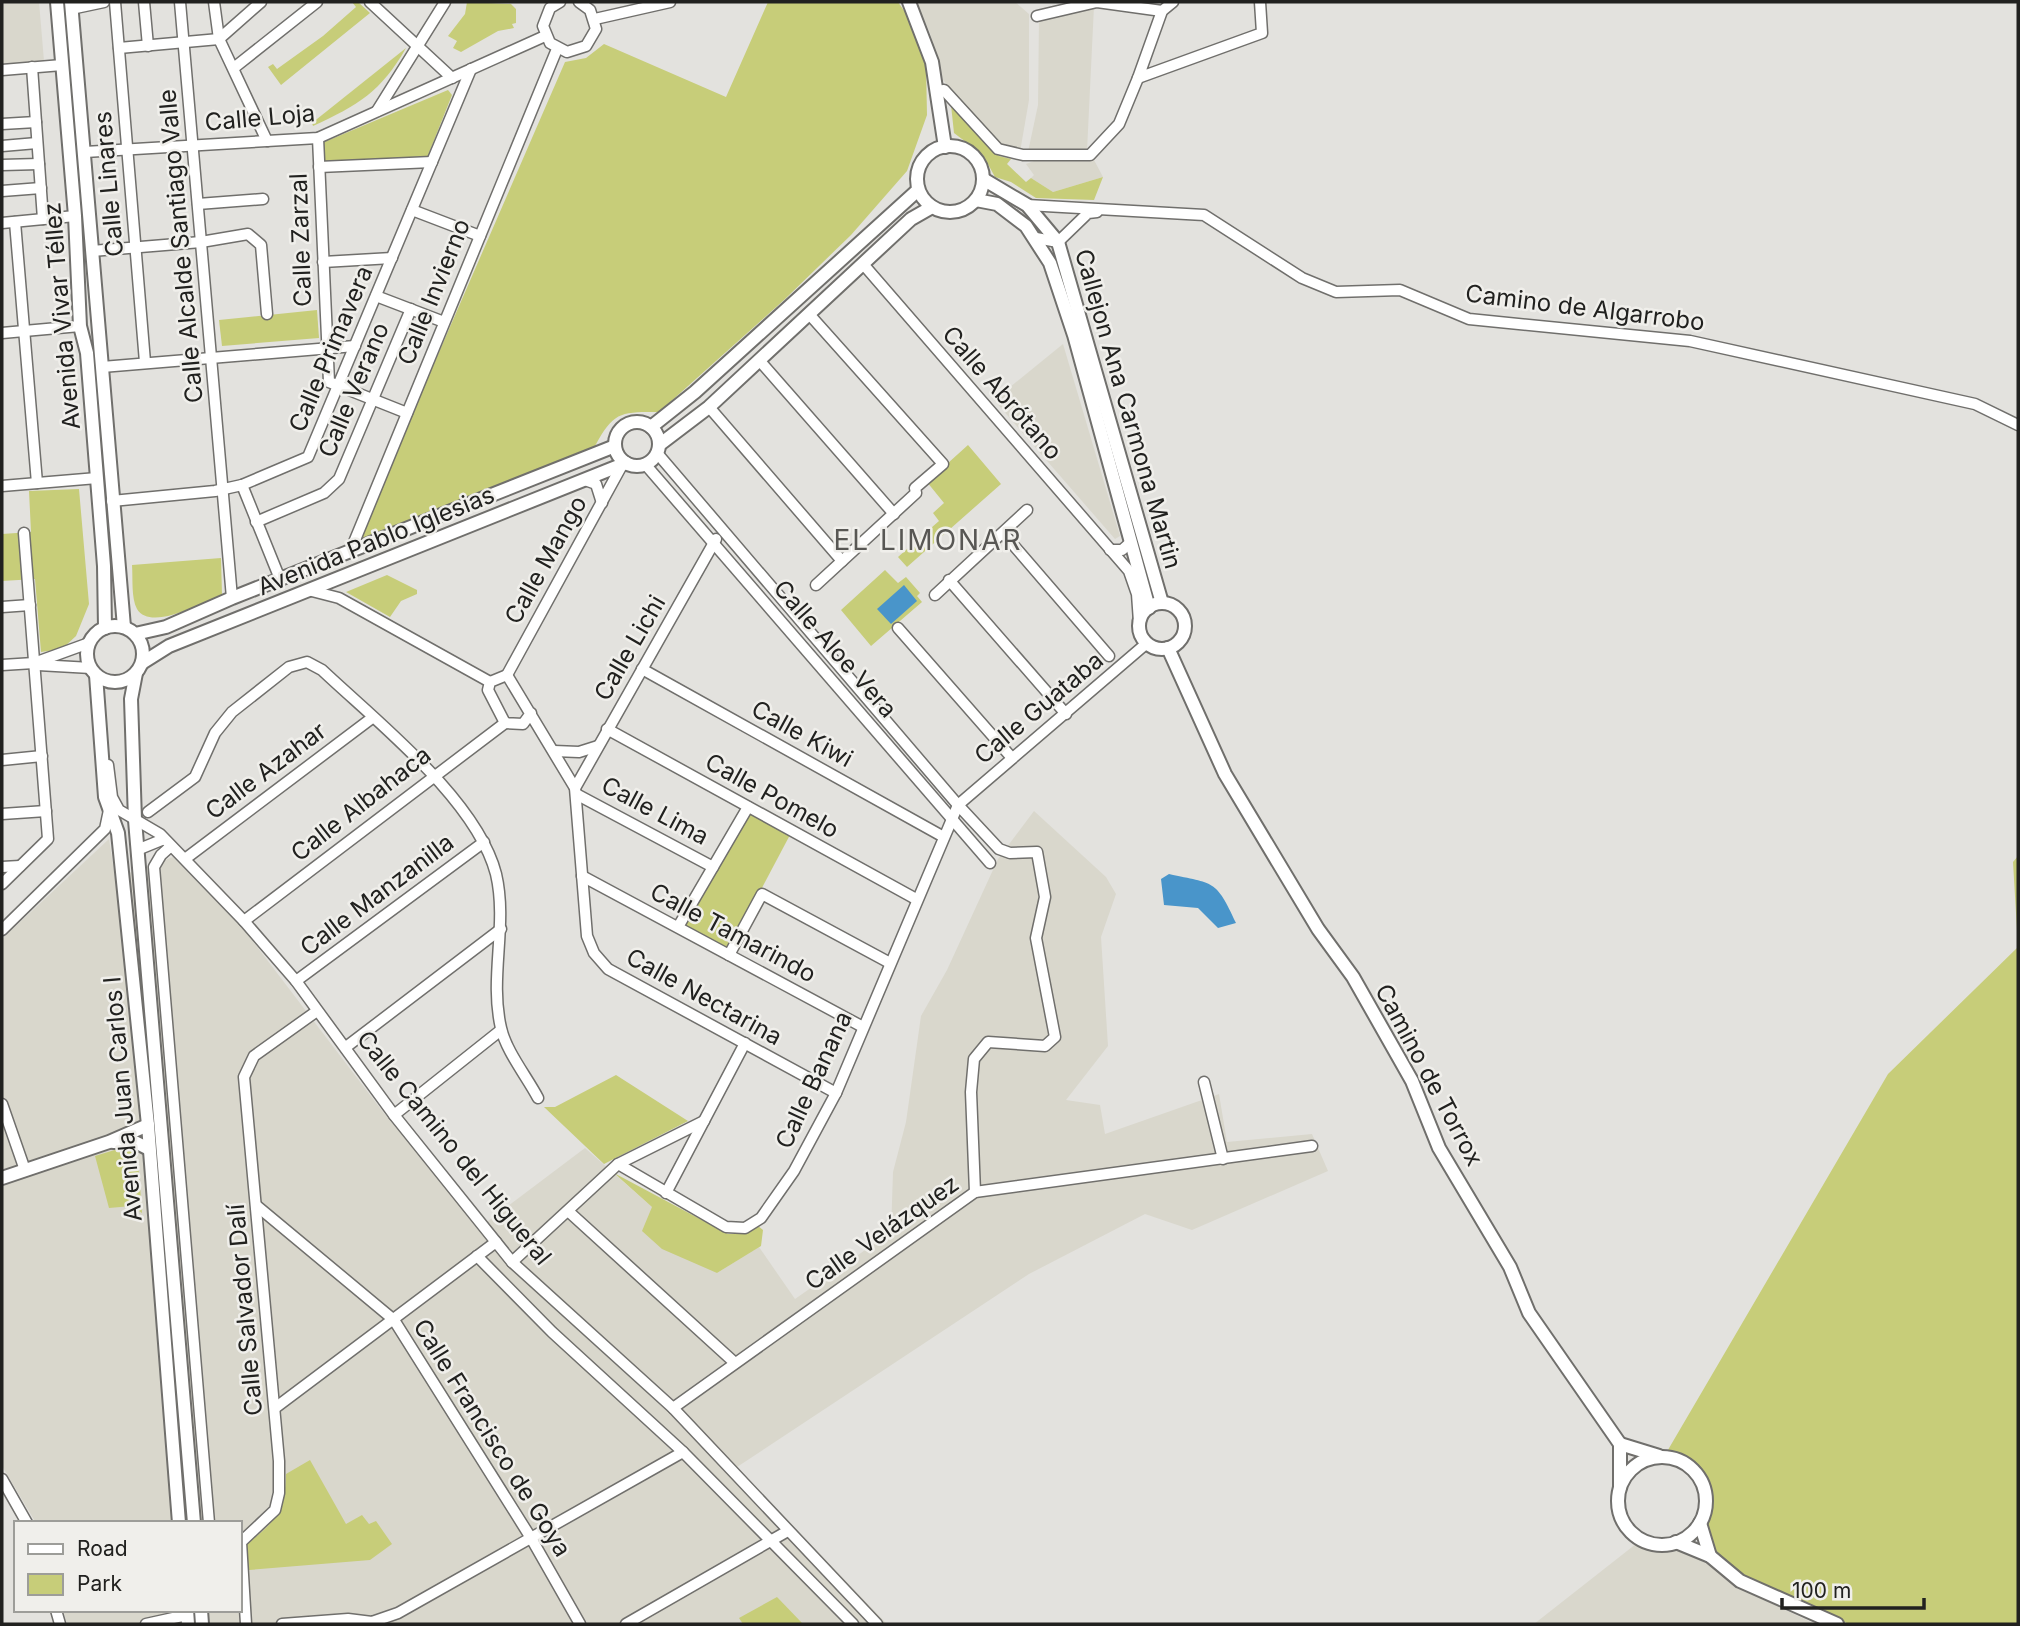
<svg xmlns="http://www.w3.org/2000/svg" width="2020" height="1626" font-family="Inter,sans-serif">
<rect width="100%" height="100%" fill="#e3e2de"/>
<g fill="#d9d7cc">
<polygon points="2,2 39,2 44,61 2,65"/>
<polygon points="916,2 1015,2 1029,14 1029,100 1020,152 1001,147 943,80 930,33"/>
<polygon points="1094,6 1087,151 1028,152 1038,105 1039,18"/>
<polygon points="1094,160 1103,177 1053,192 1031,178 1034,175 1026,164 1034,161"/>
<polygon points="1063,344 1120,536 1115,539 994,400"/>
<polygon points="1034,811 1106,877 1116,894 1101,937 1108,1046 1066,1100 1100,1105 1105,1134 1219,1094 1227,1142 1312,1134 1328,1171 1192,1230 1145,1214 1029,1274 737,1467 887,1624 67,1624 63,1610 240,1610 240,1523 36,1523 2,1466 2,939 109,839 115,878 173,857 245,931 383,1112 480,1227 585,1148 652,1207 717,1273 759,1247 795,1299 891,1232 893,1172 906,1122 921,1016 947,970 998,859"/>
<polygon points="1641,1540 1664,1545 1676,1542 1710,1556 1743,1590 1815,1624 1534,1624"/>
</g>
<g fill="#c7cd79">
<polygon points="352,2 358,2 370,13 281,85 268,67 273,64 277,69 323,36 356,7"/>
<polygon points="467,2 511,4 516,9 516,23 512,24 514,28 498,31 461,52 453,48 457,41 448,36 465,14"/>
<path d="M768,2h130l14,20 14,44 1,49 -20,56 -56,64 -67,65 -125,112c-38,0 -45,-1 -64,34l-238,95 208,-479 21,-4 18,-14 122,53z"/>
<path d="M406,48c-25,44 -48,57 -93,78l-1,-3z"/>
<polygon points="448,90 452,95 427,158 323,163 322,143"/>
<polygon points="951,105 999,156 1011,159 1007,164 1026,182 1031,178 1053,192 1103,177 1094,200 1036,198 1011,182 995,177 983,155 954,133"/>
<polygon points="317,310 319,338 222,346 219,320"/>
<polygon points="968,445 1001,484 907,567 898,557 939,521 933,513 944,503 927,482"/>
<polygon points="79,489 89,604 76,636 62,649 41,652 35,579 2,581 2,534 31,532 29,491"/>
<path d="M221,558l1,37c-19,7 -71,37 -85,14 -6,-11 -4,-31 -5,-44z"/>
<polygon points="885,570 898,583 906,577 920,593 917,596 922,602 871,646 841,610"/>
<polygon points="387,575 417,590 417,594 401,601 390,617 346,592"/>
<polygon points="749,811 791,833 728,952 682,926"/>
<path d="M2018,856v768h-169l-115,-52 -24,-16c-3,-9 -9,-22 -10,-32 0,-5 4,-10 5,-16 4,-28 -18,-44 -40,-53l223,-381 130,-127 -5,-85z"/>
<polygon points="616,1075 688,1121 604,1164 544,1107 555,1107"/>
<polygon points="118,1149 133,1152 138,1160 142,1213 132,1206 109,1208 95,1156"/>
<polygon points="614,1173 728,1234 748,1233 758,1226 763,1230 761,1246 717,1273 662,1249 642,1231 652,1207"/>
<path d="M310,1460l36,64 16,-9 7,9 7,-3 16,23 -22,16 -121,10 -4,-25c30,-22 40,-34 41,-71z"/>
<polygon points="777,1597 803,1624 743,1624 739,1618"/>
</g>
<g fill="#4995ca">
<polygon points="904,585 917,601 891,624 877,609"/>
<path d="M1169,874c45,10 47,5 67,49l-18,5 -20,-20 -34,-3 -3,-26z"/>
</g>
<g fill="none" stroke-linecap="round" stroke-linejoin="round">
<defs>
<g id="minor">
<polyline points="115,2 145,362"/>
<polyline points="144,2 148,46"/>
<polyline points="180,2 232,598"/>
<polyline points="214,2 219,39 267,141"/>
<polyline points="370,2 452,78"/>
<polyline points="560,2 550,8 543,26 550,43 567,52 586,46 596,29 590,10 579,2"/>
<polyline points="1173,2 1162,11 1138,78 1262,33 1260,2"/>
<polyline points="71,9 104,2"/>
<polyline points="1037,16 1097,2 1162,11"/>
<polyline points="595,19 670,2"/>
<polyline points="219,39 261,2"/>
<polyline points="119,48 219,39"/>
<polyline points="32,67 43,219"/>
<polyline points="235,67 317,2"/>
<polyline points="2,70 62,65"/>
<polyline points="937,91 944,90 998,149 1023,155 1090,155 1119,124 1138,78"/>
<polyline points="377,111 445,2"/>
<polyline points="2,124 36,122"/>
<polyline points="318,138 329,382 407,413"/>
<polyline points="2,146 37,143"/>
<polyline points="85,152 318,138 545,36"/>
<polyline points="2,165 39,164"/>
<polyline points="319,167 432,162"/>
<polyline points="2,191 41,188"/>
<polyline points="198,204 263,199"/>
<polyline points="1027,205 1204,215 1302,278 1336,292 1400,290 1469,319 1690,341 1975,404 2018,425"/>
<polyline points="412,210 480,236"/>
<polyline points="15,222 37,483"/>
<polyline points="2,223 75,216"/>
<polyline points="1036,238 1058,242 1088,213 1097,212"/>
<polyline points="92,251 201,242 248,234 261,245 267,314"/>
<polyline points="323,262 392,258"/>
<polyline points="863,264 1129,571 1137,594 1139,622"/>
<polyline points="376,296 444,322"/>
<polyline points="809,314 943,464 915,488 916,493 816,585"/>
<polyline points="2,333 80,326"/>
<polyline points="759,360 894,514"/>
<polyline points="102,367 355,346"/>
<polyline points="709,407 842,561"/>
<polyline points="657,453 958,805 999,849 1010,853 1037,852 1045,897 1036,938 1055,1037 1045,1046 988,1042 974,1059 971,1092 975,1192"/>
<polyline points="645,464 990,863"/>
<polyline points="585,480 596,484 602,503"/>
<polyline points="242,485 280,579"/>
<polyline points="2,486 97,478"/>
<polyline points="112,501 215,491 242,485 308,457 471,69"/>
<polyline points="256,522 324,493 339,479 411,309"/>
<polyline points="1003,533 1109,656"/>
<polyline points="1110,550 1122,550 1131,542"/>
<polyline points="350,552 557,49"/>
<polyline points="949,580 1066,714"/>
<polyline points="308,590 339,598 490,682"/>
<polyline points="935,595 1027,510"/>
<polyline points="2,607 30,605"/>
<polyline points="898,628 1012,758"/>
<polyline points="2,665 34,663 89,643"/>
<polyline points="38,665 91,668"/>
<polyline points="642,669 942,836"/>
<polyline points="507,675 621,467"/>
<polyline points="531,713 523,724 505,723 488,690 490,682 507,675 575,788 587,936 594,953 608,969 836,1093"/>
<polyline points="607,729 916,899"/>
<polyline points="554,751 579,752 598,746"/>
<polyline points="2,760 42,756"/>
<polyline points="108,765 112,797 119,810 160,834 244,921 296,981 394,1115 512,1262 673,1408 877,1624"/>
<polyline points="575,788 716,539"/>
<polyline points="576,794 713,867"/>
<path d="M148,812l47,-35 20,-44 17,-21 57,-45 18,-5 15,8c55,52 155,130 174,204 12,51 -7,103 5,154 5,23 26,49 37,70"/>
<polyline points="2,814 46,811"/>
<polyline points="171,846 161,855 154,867 209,1523"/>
<polyline points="137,850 164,839"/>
<polyline points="185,859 372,718"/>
<polyline points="2,867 20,866"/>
<polyline points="582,876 863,1027"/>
<polyline points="2,884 48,839 24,533"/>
<polyline points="244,921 505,723"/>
<polyline points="678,927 748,807"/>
<polyline points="2,930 105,829 109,810"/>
<polyline points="729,955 762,894 890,963"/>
<polyline points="296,981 484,842"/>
<polyline points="346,1047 501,929"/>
<polyline points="1204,1082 1223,1159"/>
<polyline points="2,1104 25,1170"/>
<polyline points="394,1115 501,1030"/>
<polyline points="618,1164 726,1227 745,1228 761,1218 794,1171 836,1093 958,805 1147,643"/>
<polyline points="666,1193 745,1043"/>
<polyline points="257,1206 394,1320 531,1538 580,1624"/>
<polyline points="568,1211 735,1363"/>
<polyline points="477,1256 552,1332 683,1452 853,1624"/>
<polyline points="512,1262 618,1164 704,1121"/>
<polyline points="275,1408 496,1242"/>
<polyline points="673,1408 975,1192 1312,1146"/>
<polyline points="2,1479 27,1523"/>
<polyline points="56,1610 60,1624"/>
<polyline points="146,1624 187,1615"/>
<polyline points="246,1624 241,1542 275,1510 279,1493 279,1461 244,1077 254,1056 317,1011"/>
<polyline points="282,1624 348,1619 372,1622 398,1613 683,1452"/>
<polyline points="626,1624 786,1532"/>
</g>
<g id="tertiary">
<polyline points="57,2 75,216 80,326 87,353 104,566 105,628"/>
<polyline points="71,2 124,627"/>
<polyline points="909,2 932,62 945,147"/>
<circle cx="950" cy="179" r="33"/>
<polyline points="983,179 1027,205 1058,242 1162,603"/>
<polyline points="976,200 997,204 1026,226 1050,263 1074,335 1149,608"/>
<circle cx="637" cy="444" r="22"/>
<polyline points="651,427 695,392 918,190"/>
<polyline points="659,445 709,407 911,219 932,207"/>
<circle cx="1162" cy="626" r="23"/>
<circle cx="115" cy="654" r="28"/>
<polyline points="135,634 166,627 232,598 615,446"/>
<polyline points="1168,648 1225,774 1318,929 1353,977 1412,1081 1439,1148 1510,1267 1529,1313 1620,1444 1620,1487"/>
<polyline points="142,663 169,646 626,463"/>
<polyline points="136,673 131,699 135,820 194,1523"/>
<polyline points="96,675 105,797 118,833 148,1125 179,1523"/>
<polyline points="113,1142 135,1142 149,1149"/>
<polyline points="2,1178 109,1142 148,1125"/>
<polyline points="1620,1444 1659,1456"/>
<circle cx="1662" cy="1501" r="44"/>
<polyline points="1700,1523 1710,1556"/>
<polyline points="1676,1542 1710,1556 1740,1581 1837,1624"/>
<polyline points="187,1610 188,1624"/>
<polyline points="201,1610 202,1624"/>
</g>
</defs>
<use href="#minor" stroke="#706f6c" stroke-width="13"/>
<use href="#tertiary" stroke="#706f6c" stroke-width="16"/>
<use href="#minor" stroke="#fff" stroke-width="10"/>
<use href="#tertiary" stroke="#fff" stroke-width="12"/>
</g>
<g text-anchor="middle" stroke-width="5" stroke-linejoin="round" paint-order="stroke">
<g font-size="24" fill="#21211f" stroke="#f0efeb">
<text transform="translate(260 118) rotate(-5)" y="8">Calle Loja</text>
<text transform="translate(109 184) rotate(-95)" y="8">Calle Linares</text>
<text transform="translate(301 240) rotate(-92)" y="8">Calle Zarzal</text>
<text transform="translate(181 246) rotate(-95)" y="8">Calle Alcalde Santiago Valle</text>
<text transform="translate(434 292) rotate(-68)" y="8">Calle Invierno</text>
<text transform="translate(1585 308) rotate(7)" y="8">Camino de Algarrobo</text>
<text transform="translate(62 316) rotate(-95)" y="8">Avenida Vivar Téllez</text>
<text transform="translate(331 349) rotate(-67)" y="8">Calle Primavera</text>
<text transform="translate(354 390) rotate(-67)" y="8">Calle Verano</text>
<text transform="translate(1002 393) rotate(49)" y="8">Calle Abrótano</text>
<text transform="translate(1128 409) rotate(74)" y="8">Callejon Ana Carmona Martin</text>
<text transform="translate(376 541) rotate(-22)" y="8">Avenida Pablo Iglesias</text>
<text transform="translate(546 560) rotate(-61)" y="8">Calle Mango</text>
<text transform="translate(630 648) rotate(-60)" y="8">Calle Lichi</text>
<text transform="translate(835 649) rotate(49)" y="8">Calle Aloe Vera</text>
<text transform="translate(1039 708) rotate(-40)" y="8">Calle Guataba</text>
<text transform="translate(802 734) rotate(29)" y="8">Calle Kiwi</text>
<text transform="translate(266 771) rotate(-37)" y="8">Calle Azahar</text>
<text transform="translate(772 796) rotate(29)" y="8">Calle Pomelo</text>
<text transform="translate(361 804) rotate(-38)" y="8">Calle Albahaca</text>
<text transform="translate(655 811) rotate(28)" y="8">Calle Lima</text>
<text transform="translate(377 895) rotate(-37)" y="8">Calle Manzanilla</text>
<text transform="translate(733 933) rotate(28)" y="8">Calle Tamarindo</text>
<text transform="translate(704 997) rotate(29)" y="8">Calle Nectarina</text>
<text transform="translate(1429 1075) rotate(62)" y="8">Camino de Torrox</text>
<text transform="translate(814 1080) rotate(-65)" y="8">Calle Banana</text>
<text transform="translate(123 1099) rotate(-95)" y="8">Avenida Juan Carlos I</text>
<text transform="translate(454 1148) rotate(51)" y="8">Calle Camino del Higueral</text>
<text transform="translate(882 1233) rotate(-35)" y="8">Calle Velázquez</text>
<text transform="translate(245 1310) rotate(-95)" y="8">Calle Salvador Dalí</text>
<text transform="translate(492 1438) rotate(58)" y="8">Calle Francisco de Goya</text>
</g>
<g font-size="28" letter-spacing="2" fill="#585754" stroke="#f0efeb">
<text x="928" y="550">EL LIMONAR</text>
</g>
</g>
<rect width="2020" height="1626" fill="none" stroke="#21211f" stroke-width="7"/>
<rect x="14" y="1521" width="228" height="91" fill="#f0efeb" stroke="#9d9d99" stroke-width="2"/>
<rect x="28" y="1544" width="35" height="10" fill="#ffffff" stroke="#9d9d99" stroke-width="2"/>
<text x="77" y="1556" font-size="21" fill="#21211f">Road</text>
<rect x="28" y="1574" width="35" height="21" fill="#c7cd79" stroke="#9d9d99" stroke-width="2"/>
<text x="77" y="1591" font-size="21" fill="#21211f">Park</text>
<path d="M1782 1598v10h142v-10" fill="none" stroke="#21211f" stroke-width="3.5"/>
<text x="1792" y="1598" font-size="21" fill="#21211f" stroke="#f0efeb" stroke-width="5" paint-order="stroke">100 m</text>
</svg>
